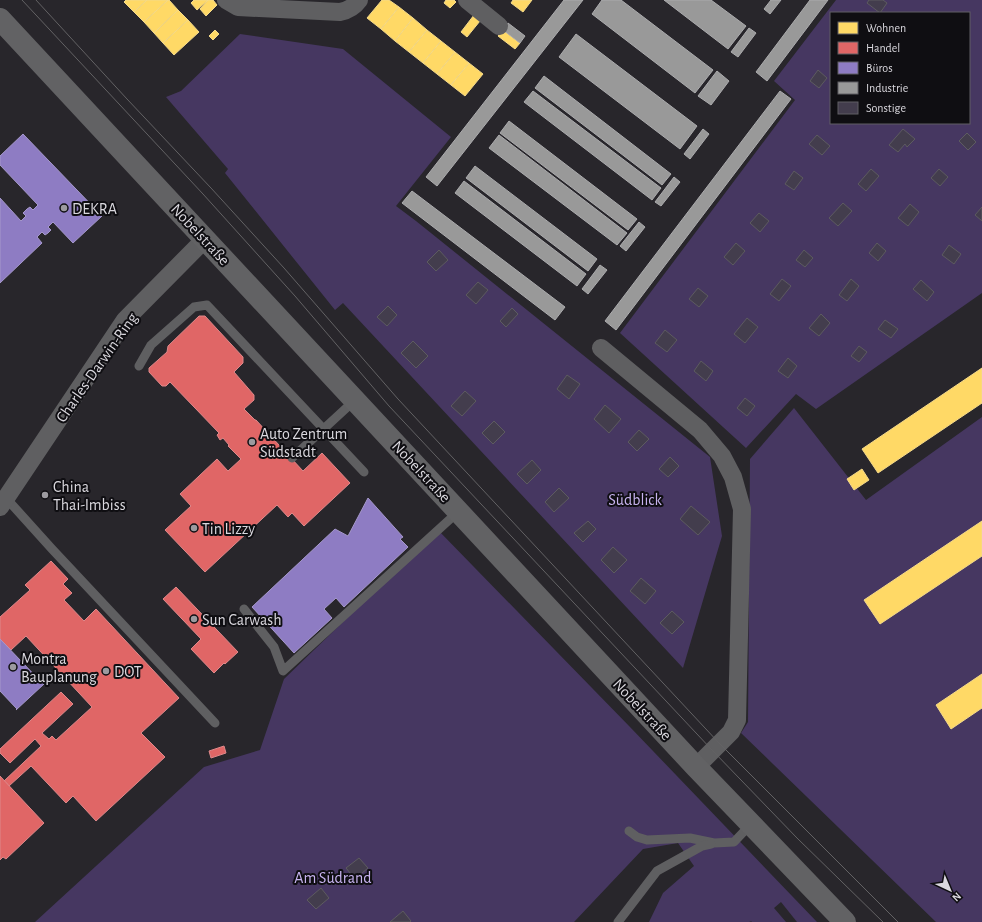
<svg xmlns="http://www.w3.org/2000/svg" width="982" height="922" font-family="'Alegreya Sans',sans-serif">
<rect width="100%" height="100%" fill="#28262b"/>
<g fill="#463761" fill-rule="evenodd">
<path d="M836,0h146v293l-166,116 -20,-15 -50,54 -126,-115 175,-233 -21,-19zM831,13h138v110h-138z"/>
<polygon points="240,34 343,49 451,137 396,206 416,221 710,457 722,536 683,668 343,303 335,310 225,173 228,169 166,97 181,91"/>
<polygon points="794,408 866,500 982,417 982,922 936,922 741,733 748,722 750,459"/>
<polygon points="438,530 630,727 817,922 797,922 781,902 774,908 786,922 751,922 752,921 749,922 649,922 663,893 694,866 678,843 643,849 574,922 35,922 204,767 260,750 284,679"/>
</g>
<g fill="#ffd966" stroke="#f4d98a">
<polygon points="126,0 147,0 134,12 124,2"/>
<polygon points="147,0 168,0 144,22 134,12"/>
<polygon points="168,0 169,0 178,10 154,33 144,22"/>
<polygon points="194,0 208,0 197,10 191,3"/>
<polygon points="208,0 213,0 217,5 206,16 200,9"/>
<polygon points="382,0 389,0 399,7 381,29 367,18"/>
<polygon points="446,0 454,0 456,2 450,8 444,3"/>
<polygon points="513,0 532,0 523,12 511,3"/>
<polygon points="399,7 413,18 395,41 381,29"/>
<polygon points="178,10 188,20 163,43 154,33"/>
<polygon points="474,15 480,21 467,37 461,32"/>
<polygon points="413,18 427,30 409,52 395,41"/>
<polygon points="188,20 199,32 174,55 163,43"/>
<polygon points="215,30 219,34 213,40 209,36"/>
<polygon points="427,30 441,41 423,63 409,52"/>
<polygon points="503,30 520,43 515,49 498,36"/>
<polygon points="441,41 455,52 437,74 423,63"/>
<polygon points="455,52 469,63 451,85 437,74"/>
<polygon points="469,63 483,74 465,96 451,85"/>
<polygon points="982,368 982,403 878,473 862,449"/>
<polygon points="862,469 869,480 854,490 847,479"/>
<polygon points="982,521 982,556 880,624 864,600"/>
<polygon points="982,674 982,708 951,729 936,705"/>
</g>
<g fill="#e06666" stroke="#de888a">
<polygon points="199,316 205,316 243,357 243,363 234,372 254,395 254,400 244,409 255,420 256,420 303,471 322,453 350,483 304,526 292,513 288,517 277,505 205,572 165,530 191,506 180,494 217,459 228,471 241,459 228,446 229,445 223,438 220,440 217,435 219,433 170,382 166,386 162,386 149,372 149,368 167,352 168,346"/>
<polygon points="51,561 68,579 63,584 72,593 64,600 84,621 96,609 179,698 141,733 165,757 96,821 73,796 66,803 31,766 9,786 4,781 41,746 35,739 10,763 0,753 0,749 61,692 73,704 42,733 49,739 52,736 56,740 92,707 26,636 11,650 0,639 0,617 30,590 25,585"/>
<polygon points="176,587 238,652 225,664 224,663 214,673 191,649 201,639 163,599"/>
<polygon points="224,746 226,753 211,758 209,751"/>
<polygon points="0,776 44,823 6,859 3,857 0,860"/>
</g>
<g fill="#8e7cc3" stroke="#a598cb">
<polygon points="23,134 102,216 73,243 53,222 48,227 51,230 48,233 45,235 42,232 37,237 42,243 0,283 0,198 21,221 26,216 23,213 27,209 30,207 33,210 38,205 0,165 0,156"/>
<polygon points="368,498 403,537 400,539 408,547 344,607 336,598 324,609 332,618 294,653 252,607 335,529 348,536"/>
<polygon points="0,639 43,684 44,684 16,710 17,709 0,691"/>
</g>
<g fill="#999" stroke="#acacae">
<polygon points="564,0 583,0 437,186 426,177"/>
<polygon points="602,0 621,0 713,70 695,93 592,14"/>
<polygon points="664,0 711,0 746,26 728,49"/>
<polygon points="771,0 781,0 770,14 764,9"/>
<polygon points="810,0 828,0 767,81 756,72"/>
<polygon points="508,23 525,36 520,43 503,30"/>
<polygon points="749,28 756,33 738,57 731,52"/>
<polygon points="576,34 697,126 680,149 559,57"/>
<polygon points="717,71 729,81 711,105 698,96"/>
<polygon points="544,76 671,174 662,185 535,88"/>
<polygon points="533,91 661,188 652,200 524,102"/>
<polygon points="780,91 791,99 616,330 605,321"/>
<polygon points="509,121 637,219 628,230 500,133"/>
<polygon points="703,129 709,134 690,159 684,154"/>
<polygon points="499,135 627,233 617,245 489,148"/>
<polygon points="475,166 597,259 588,271 466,178"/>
<polygon points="674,177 680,182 661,206 655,202"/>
<polygon points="464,181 586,274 577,286 455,193"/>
<polygon points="412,191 565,307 555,320 402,203"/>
<polygon points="639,222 645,227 626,251 620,246"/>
<polygon points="600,265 607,270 588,294 582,289"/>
</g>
<g fill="#433d4d" stroke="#5d5b60">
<polygon points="869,0 883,0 887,3 880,13 867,3"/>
<polygon points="818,70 827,78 819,88 810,81"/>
<polygon points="903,129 915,139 907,147 905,144 898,152 889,145"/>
<polygon points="967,133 976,142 968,150 959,141"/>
<polygon points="817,135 830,146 822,155 809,144"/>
<polygon points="871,169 879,176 866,191 858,184"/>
<polygon points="939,169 948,177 940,186 931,178"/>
<polygon points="794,171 803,178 794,190 785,184"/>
<polygon points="843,203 852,211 838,226 829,218"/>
<polygon points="910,204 919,212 908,226 898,218"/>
<polygon points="982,207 982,221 975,215"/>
<polygon points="759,213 769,221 760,232 750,223"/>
<polygon points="736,243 745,251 733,265 724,257"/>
<polygon points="877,243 886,251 878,261 869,253"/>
<polygon points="949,245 961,254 954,264 942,255"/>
<polygon points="439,250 448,260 436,271 427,262"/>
<polygon points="804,250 813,258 805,267 796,260"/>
<polygon points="782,279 791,286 779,301 770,294"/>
<polygon points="851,279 859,286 847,301 839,295"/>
<polygon points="921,280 934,292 927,301 913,289"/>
<polygon points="478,282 488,290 476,304 466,295"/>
<polygon points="698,288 708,296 699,307 689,299"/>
<polygon points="388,306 397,315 387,326 377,317"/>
<polygon points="512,308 518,314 506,327 500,321"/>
<polygon points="821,314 830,323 819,336 809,328"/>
<polygon points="747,318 758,327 745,343 734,334"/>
<polygon points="885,320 898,329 891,338 878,329"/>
<polygon points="665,330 677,340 667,352 655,343"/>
<polygon points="413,341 428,356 416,368 401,353"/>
<polygon points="859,346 867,352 859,362 851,356"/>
<polygon points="788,358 797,366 788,378 778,371"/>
<polygon points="701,361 713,371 706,381 694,371"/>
<polygon points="567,375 580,384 569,399 557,389"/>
<polygon points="465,391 476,401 462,416 451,406"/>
<polygon points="745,398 755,406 747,416 737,408"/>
<polygon points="605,405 621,419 609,433 594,419"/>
<polygon points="494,421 505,432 493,444 482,433"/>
<polygon points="639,430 649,439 637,451 628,442"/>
<polygon points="670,457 679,466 668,477 659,469"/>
<polygon points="532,460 541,470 527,484 517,474"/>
<polygon points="559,488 569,498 554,512 545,502"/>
<polygon points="691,506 710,522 698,535 680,519"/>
<polygon points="588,521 596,529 583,542 574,533"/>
<polygon points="613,547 627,560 614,573 601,560"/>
<polygon points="641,578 656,591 645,604 630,591"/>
<polygon points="672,611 684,622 672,634 660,623"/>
<polygon points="359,858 368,868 355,879 346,868"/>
<polygon points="321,888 329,898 316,909 307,900"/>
<polygon points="403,911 411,921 410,922 390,922"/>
</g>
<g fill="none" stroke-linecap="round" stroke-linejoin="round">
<g stroke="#5f5f61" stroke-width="9">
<polyline points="139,366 151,345 194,307 207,305 364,472"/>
<polyline points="292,458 355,400"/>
<polyline points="6,498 52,549 215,723"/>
<polyline points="244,609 274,647 283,671 459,511"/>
<polyline points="629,831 637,837 647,840 690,838 714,843 734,842 751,824"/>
<polyline points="618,922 657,871 702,846 711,844"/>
</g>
<g stroke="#5f5f61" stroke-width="18">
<path d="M226,0l12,7 102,5c9,-2 14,-5 19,-12"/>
<polyline points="467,0 499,26"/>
<polyline points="601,348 700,430 722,456 733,477 742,509 737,720 731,732 696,767"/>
<polyline points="0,507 125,320 205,239"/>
</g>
<polyline stroke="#626264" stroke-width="22" points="0,19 696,767 845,922"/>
<g stroke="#636264" stroke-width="1">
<polyline points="22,0 203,194 295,296 389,406 712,750 797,838 883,922"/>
<polyline points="36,0 127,99 211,188 284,268 398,399 719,743 898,922"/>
</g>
</g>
<g fill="#9c9a9f" stroke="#0f0e12" stroke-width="1.5">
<circle cx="64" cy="208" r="4"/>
<circle cx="252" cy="442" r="4"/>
<circle cx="45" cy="495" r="4"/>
<circle cx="194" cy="528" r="4"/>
<circle cx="194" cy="619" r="4"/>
<circle cx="13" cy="667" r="4"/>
<circle cx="106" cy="671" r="4"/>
</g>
<g text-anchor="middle" stroke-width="4" stroke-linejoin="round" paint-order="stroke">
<g font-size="16" fill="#dad8de" stroke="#0f0e12" text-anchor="start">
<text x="72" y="214">DEKRA</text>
<text x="260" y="439">Auto Zentrum<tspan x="260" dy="18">Südstadt</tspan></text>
<text x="53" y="492">China<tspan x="53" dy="18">Thai-Imbiss</tspan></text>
<text x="202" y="534">Tin Lizzy</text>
<text x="202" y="625">Sun Carwash</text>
<text x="21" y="664">Montra<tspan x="21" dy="18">Bauplanung</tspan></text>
<text x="114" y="677">DOT</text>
</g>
<g font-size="16" fill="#dad8de" stroke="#0f0e12">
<text transform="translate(201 234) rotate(47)" y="6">Nobelstraße</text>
<text transform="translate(96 367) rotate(-55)" y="6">Charles-Darwin-Ring</text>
<text transform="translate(422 471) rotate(47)" y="6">Nobelstraße</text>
<text transform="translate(643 709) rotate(47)" y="6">Nobelstraße</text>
</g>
<g font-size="16" fill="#c8b4f0" stroke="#0f0e12">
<text x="635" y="505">Südblick</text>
<text x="333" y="883">Am Südrand</text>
</g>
</g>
<rect x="830" y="12" width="140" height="112" fill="#0f0e12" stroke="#605f64"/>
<rect x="838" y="22" width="20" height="12" fill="#ffd966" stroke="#605f64"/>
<text x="866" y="32" font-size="12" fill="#dad8de">Wohnen</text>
<rect x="838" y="42" width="20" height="12" fill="#e06666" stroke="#605f64"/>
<text x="866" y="52" font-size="12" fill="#dad8de">Handel</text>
<rect x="838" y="62" width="20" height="12" fill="#8e7cc3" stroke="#605f64"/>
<text x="866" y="72" font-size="12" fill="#dad8de">Büros</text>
<rect x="838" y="82" width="20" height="12" fill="#999999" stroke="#605f64"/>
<text x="866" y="92" font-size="12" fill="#dad8de">Industrie</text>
<rect x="838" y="102" width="20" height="12" fill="#433d4d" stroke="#605f64"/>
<text x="866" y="112" font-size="12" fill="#dad8de">Sonstige</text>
<g transform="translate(950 890) rotate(136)" stroke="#0f0e12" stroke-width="3" paint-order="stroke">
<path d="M0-3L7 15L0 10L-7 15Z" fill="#dad8de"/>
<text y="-6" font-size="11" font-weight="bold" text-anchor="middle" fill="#dad8de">N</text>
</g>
</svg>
